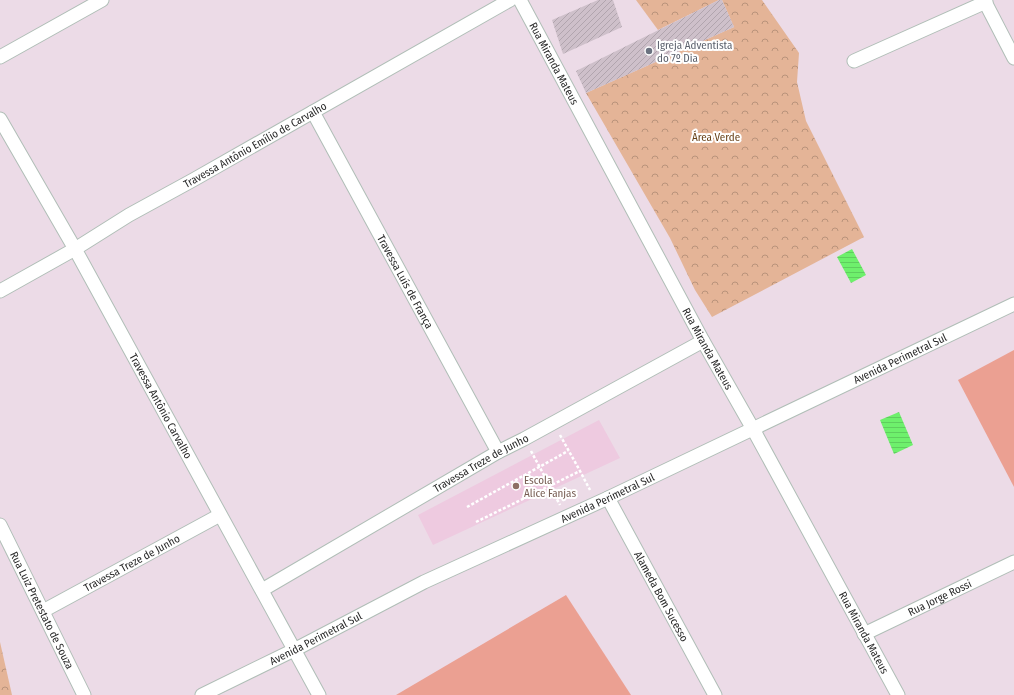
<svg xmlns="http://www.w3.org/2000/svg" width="1014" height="695" font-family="'Fira Sans Condensed',sans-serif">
<defs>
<pattern id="park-crowns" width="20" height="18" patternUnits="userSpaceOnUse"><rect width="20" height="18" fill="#e4b497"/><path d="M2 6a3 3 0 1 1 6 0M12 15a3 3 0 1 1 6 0" fill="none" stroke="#b9937b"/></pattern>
<pattern id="water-rules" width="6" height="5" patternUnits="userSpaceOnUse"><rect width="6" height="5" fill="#6ef06c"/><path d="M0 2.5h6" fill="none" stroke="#5fce5e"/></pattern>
<pattern id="building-hatch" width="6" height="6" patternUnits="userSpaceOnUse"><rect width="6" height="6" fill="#cec0ca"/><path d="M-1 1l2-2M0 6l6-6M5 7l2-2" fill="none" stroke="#b1a5ae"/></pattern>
</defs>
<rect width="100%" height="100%" fill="#ecdbe7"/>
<polygon fill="#eecae0" points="599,420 620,458 433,545 418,515"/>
<g fill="url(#park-crowns)">
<polygon points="636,0 719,0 658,30"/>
<polygon points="722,0 762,0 799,53 797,82 806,121 864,237 712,317 695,290 670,238 586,93 734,27"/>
<polygon points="0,642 12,695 0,695"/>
</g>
<g fill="#eba092">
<polygon points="1014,350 1014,487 958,380"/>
<polygon points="566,595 631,695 396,695"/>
</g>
<g fill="url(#water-rules)">
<polygon points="852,249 866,275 851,283 837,257"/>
<polygon points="899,412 913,445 894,454 880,420"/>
</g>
<g fill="url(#building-hatch)">
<polygon points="598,0 613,0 622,27 563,54 552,20"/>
<polygon points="719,0 722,0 734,27 586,93 576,71"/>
</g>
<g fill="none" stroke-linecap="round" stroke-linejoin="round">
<defs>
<g id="minor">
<path id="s1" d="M520,0l183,341 50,88 145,266"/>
<polyline points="984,0 1014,58"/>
<polyline points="0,57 102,0"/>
<polyline points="854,61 986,2"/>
<path id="s2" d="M313,112l185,340"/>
<path id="s3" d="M0,119l75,130 244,446"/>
<path id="s4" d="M0,291l75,-42 54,-34 64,-35 317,-180"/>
<path id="s5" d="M608,498l107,197"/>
<path id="s6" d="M0,525l84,170"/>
<path id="s7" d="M262,590l236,-138 26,-13 179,-98"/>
<path id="s8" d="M43,611l177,-96"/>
<path id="s9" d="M864,634l150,-72"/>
<path id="s10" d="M202,695l92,-45 130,-68 184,-84 406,-194"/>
</g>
</defs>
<use href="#minor" stroke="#b0beb7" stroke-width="15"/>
<g stroke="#fff" stroke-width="2.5" stroke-dasharray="3 2" stroke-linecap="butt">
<polyline points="560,435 580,471 590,490"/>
<polyline points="531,451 560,505"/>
<polyline points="467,507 568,451"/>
<polyline points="476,522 580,471"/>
</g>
<use href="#minor" stroke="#fff" stroke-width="13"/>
</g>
<circle fill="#6b7280" stroke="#fff" stroke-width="1.5" cx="649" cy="51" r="4"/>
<circle fill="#8d6e63" stroke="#fff" stroke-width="1.5" cx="516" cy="486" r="4"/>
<g text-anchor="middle" stroke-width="4" stroke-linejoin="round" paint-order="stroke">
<g font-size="11" fill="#5b616d" stroke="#fff" text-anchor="start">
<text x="657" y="49">Igreja Adventista<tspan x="657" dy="13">do 7º Dia</tspan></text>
</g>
<g font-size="11" fill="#2a2a2a" stroke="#fff">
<text dy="4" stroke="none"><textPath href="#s1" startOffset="72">Rua Miranda Mateus</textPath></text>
<text dy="4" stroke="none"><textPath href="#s4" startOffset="294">Travessa Antônio Emílio de Carvalho</textPath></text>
<text dy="4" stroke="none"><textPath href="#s2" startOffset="193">Travessa Luís de França</textPath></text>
<text dy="4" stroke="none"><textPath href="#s1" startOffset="396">Rua Miranda Mateus</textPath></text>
<text dy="4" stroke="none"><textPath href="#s10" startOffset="775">Avenida Perimetral Sul</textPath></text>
<text dy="4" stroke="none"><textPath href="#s3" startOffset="329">Travessa Antônio Carvalho</textPath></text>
<text dy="4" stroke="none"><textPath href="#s7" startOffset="253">Travessa Treze de Junho</textPath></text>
<text dy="4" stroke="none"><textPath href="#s10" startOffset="451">Avenida Perimetral Sul</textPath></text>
<text dy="4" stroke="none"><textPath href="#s8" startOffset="101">Travessa Treze de Junho</textPath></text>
<text dy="4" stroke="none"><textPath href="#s5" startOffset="112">Alameda Bom Sucesso</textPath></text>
<text dy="4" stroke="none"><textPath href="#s9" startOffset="84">Rua Jorge Rossi</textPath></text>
<text dy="4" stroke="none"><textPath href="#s6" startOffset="95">Rua Luiz Pretestato de Souza</textPath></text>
<text dy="4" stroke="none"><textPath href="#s1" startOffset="720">Rua Miranda Mateus</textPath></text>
<text dy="4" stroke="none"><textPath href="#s10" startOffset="127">Avenida Perimetral Sul</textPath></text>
</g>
<g font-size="11" fill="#684219" stroke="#fff">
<text x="716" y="141">Área Verde</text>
</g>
<g font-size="11" fill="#785e54" stroke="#fff" text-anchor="start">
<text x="524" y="484">Escola<tspan x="524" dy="13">Alice Fanjas</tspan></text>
</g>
</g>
</svg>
